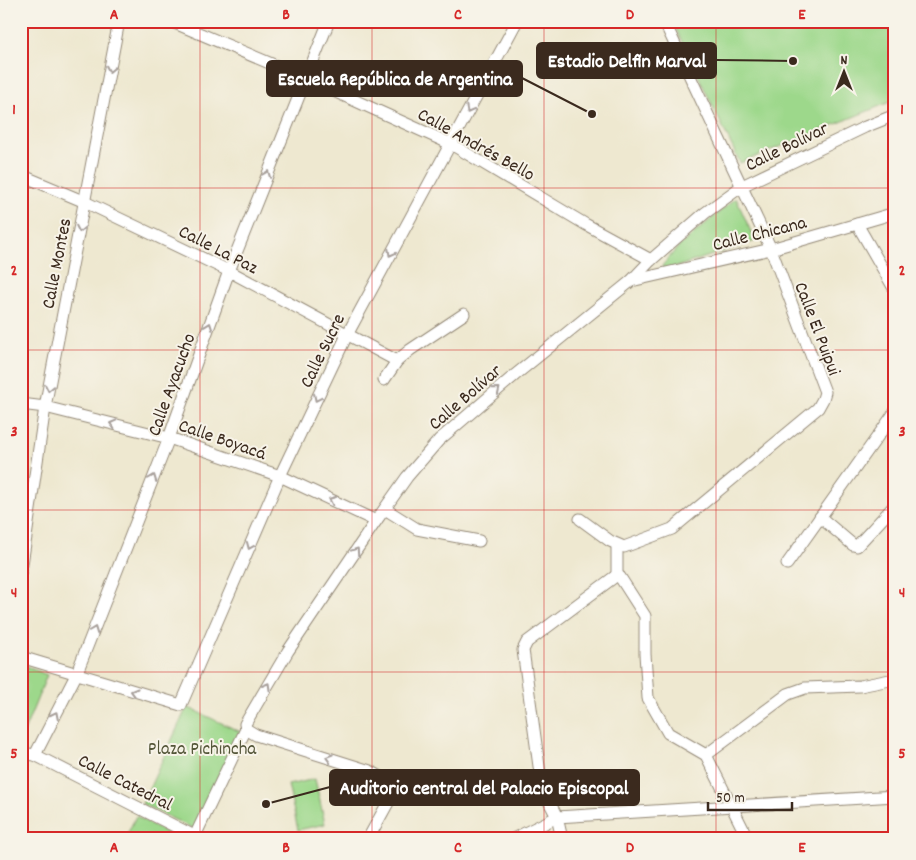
<svg xmlns="http://www.w3.org/2000/svg" width="916" height="860" font-family="Dekko,sans-serif">
<rect width="100%" height="100%" fill="#f7f3e8"/>
<filter id="ink" filterUnits="userSpaceOnUse"><feTurbulence type="fractalNoise" baseFrequency=".02" numOctaves="2"/><feDisplacementMap in="SourceGraphic" scale="10" xChannelSelector="R" yChannelSelector="G"/><feConvolveMatrix kernelMatrix="1 2 1 2 8 2 1 2 1" color-interpolation-filters="sRGB"/></filter>
<filter id="wash" filterUnits="userSpaceOnUse"><feTurbulence type="fractalNoise" baseFrequency=".0096" numOctaves="4" result="noise"/><feDisplacementMap in="SourceGraphic" scale="20" xChannelSelector="R" yChannelSelector="G"/><feGaussianBlur stdDeviation="1.12" result="paint"/><feColorMatrix in="noise" values="0 0 0 0 0 0 0 0 0 0 0 0 0 0 0 0 0 1.4 0 .05"/><feComposite in="paint" operator="in"/></filter>
<g filter="url(#wash)">
<rect width="100%" height="100%" fill="#eee8d0"/>
<g fill="#9dd88b" stroke="#6c8154">
<polygon points="672,21 895,21 895,100 740,163"/>
<polygon points="736,198 755,241 664,271 662,266 678,247"/>
<polygon points="21,664 47,675 21,739"/>
<polygon points="187,707 243,733 194,829 142,804"/>
<polygon points="315,779 325,824 298,830 288,785"/>
<polygon points="136,816 178,839 125,839"/>
</g>
</g>
<g filter="url(#ink)">
<g fill="none" stroke-linecap="round" stroke-linejoin="round">
<defs>
<g id="minor">
<polyline points="170,21 305,78 451,144 585,224 651,260"/>
<polyline points="21,175 85,202 229,271 397,361"/>
<polyline points="857,224 895,290"/>
<polyline points="631,281 771,249 895,213"/>
<polyline points="384,380 397,361 410,350 464,314"/>
<polyline points="21,404 45,407 169,438 280,476 376,521"/>
<polyline points="385,509 417,529 479,541"/>
<polyline points="820,517 853,545 857,546 895,505"/>
<polyline points="580,519 610,541 624,547 672,529 818,408 823,399 825,392 771,249 664,21"/>
<polyline points="787,564 895,412"/>
<polyline points="21,571 45,407 119,21"/>
<polyline points="617,575 620,577 645,616 645,654 648,698 668,733 706,755 748,839"/>
<polyline points="617,575 617,545"/>
<polyline points="21,657 181,705 280,476 347,335 517,21"/>
<polyline points="246,729 256,735 370,771 390,782 521,780 542,788"/>
<polyline points="21,753 35,755 200,839"/>
<polyline points="35,755 76,675 169,438 229,271 329,21"/>
<polyline points="706,755 788,694 805,688 860,686 895,679"/>
<polyline points="195,836 246,729 245,724 288,651 376,521 407,477 439,440 515,375 631,281 651,260 705,213 742,186 865,127 895,115"/>
<polyline points="368,839 390,799 390,782"/>
<polyline points="513,839 557,817 895,796"/>
<polyline points="562,839 557,817 542,788 523,650 527,642 617,575"/>
</g>
</defs>
<use href="#minor" stroke="#948977" stroke-width="13"/>
<use href="#minor" stroke="#fff" stroke-width="11"/>
</g>
<defs><path id="oneway-chevron" d="M-2-3.5L2.5 0L-2 3.5" fill="none" stroke-width="1.6" stroke-linecap="round" stroke-linejoin="round" transform="scale(1.25)"/></defs>
<g stroke="#a79f9a">
<use href="#oneway-chevron" transform="translate(110 69) rotate(101)"/>
<use href="#oneway-chevron" transform="translate(469 110) rotate(118)"/>
<use href="#oneway-chevron" transform="translate(267 174) rotate(-69)"/>
<use href="#oneway-chevron" transform="translate(80 229) rotate(101)"/>
<use href="#oneway-chevron" transform="translate(391 253) rotate(118)"/>
<use href="#oneway-chevron" transform="translate(209 326) rotate(-70)"/>
<use href="#oneway-chevron" transform="translate(49 388) rotate(101)"/>
<use href="#oneway-chevron" transform="translate(497 390) rotate(-40)"/>
<use href="#oneway-chevron" transform="translate(317 398) rotate(116)"/>
<use href="#oneway-chevron" transform="translate(113 424) rotate(-166)"/>
<use href="#oneway-chevron" transform="translate(153 478) rotate(-69)"/>
<use href="#oneway-chevron" transform="translate(332 500) rotate(-155)"/>
<use href="#oneway-chevron" transform="translate(250 546) rotate(113)"/>
<use href="#oneway-chevron" transform="translate(356 551) rotate(-56)"/>
<use href="#oneway-chevron" transform="translate(94 630) rotate(-69)"/>
<use href="#oneway-chevron" transform="translate(267 686) rotate(-60)"/>
<use href="#oneway-chevron" transform="translate(134 692) rotate(-164)"/>
<use href="#oneway-chevron" transform="translate(55 715) rotate(-63)"/>
<use href="#oneway-chevron" transform="translate(329 758) rotate(-163)"/>
</g>
</g>
<path fill="none" stroke="#d62828" stroke-width="1" stroke-opacity="0.55" d="M200,21v818M372,21v818M544,21v818M716,21v818M21,188h874M21,350h874M21,510h874M21,672h874"/>
<g text-anchor="middle" stroke-width="4" stroke-linejoin="round" paint-order="stroke">
<g font-size="19" fill="#3b2a1e" stroke="#f7f3e8">
<text transform="translate(477 143) rotate(29)" y="7">Calle Andrés Bello</text>
<text transform="translate(786 145) rotate(-26)" y="7">Calle Bolívar</text>
<text transform="translate(759 232) rotate(-14)" y="7">Calle Chicana</text>
<text transform="translate(219 248) rotate(27)" y="7">Calle La Paz</text>
<text transform="translate(55 263) rotate(-79)" y="7">Calle Montes</text>
<text transform="translate(819 328) rotate(69)" y="7">Calle El Puipui</text>
<text transform="translate(321 350) rotate(-64)" y="7">Calle Sucre</text>
<text transform="translate(170 384) rotate(-70)" y="7">Calle Ayacucho</text>
<text transform="translate(464 396) rotate(-41)" y="7">Calle Bolívar</text>
<text transform="translate(223 438) rotate(19)" y="7">Calle Boyacá</text>
<text transform="translate(126 781) rotate(27)" y="7">Calle Catedral</text>
</g>
<g font-size="19" fill="#545639" stroke="#f7f3e8">
<text x="202" y="754">Plaza Pichincha</text>
</g>
</g>
<path fill="none" stroke="#3b2a1e" stroke-width="2" d="M793 61L716 60M592 114L522 78M266 804L330 787"/>
<g fill="#3b2a1e" stroke="#f7f3e8" stroke-width="2">
<circle cx="793" cy="61" r="5"/>
<circle cx="592" cy="114" r="5"/>
<circle cx="266" cy="804" r="5"/>
</g>
<g fill="#3b2a1e" stroke="#3b2a1e" stroke-width="2">
<rect x="537" y="43" width="179" height="35" rx="5"/>
<rect x="267" y="61" width="255" height="35" rx="5"/>
<rect x="330" y="770" width="309" height="35" rx="5"/>
</g>
<g font-size="20" text-anchor="middle" font-weight="bold" fill="#fff">
<text x="627" y="67">Estadio Delfin Marval</text>
<text x="395" y="85">Escuela República de Argentina</text>
<text x="484" y="794">Auditorio central del Palacio Episcopal</text>
</g>
<rect width="916" height="860" fill="none" stroke="#f7f3e8" stroke-width="55"/>
<g transform="translate(844 72)" stroke="#f7f3e8" stroke-width="4" paint-order="stroke">
<path d="M0-4L9 19L0 12L-9 19Z" fill="#3b2a1e"/>
<text y="-8" font-size="14" font-weight="bold" text-anchor="middle" fill="#3b2a1e">N</text>
</g>
<path d="M708 802v8h84v-8" fill="none" stroke="#3b2a1e" stroke-width="2.5"/>
<text x="716" y="802" font-size="15" fill="#3b2a1e" stroke="#f7f3e8" stroke-width="4" paint-order="stroke">50 m</text>
<rect x="28" y="28" width="860" height="804" fill="none" stroke="#d62828" stroke-width="2"/>
<g font-size="16" text-anchor="middle" font-weight="bold" fill="#d62828">
<text x="114" y="19">A</text>
<text x="286" y="19">B</text>
<text x="458" y="19">C</text>
<text x="630" y="19">D</text>
<text x="802" y="19">E</text>
<text x="14" y="114">1</text>
<text x="902" y="114">1</text>
<text x="14" y="275">2</text>
<text x="902" y="275">2</text>
<text x="14" y="436">3</text>
<text x="902" y="436">3</text>
<text x="14" y="597">4</text>
<text x="902" y="597">4</text>
<text x="14" y="758">5</text>
<text x="902" y="758">5</text>
<text x="114" y="852">A</text>
<text x="286" y="852">B</text>
<text x="458" y="852">C</text>
<text x="630" y="852">D</text>
<text x="802" y="852">E</text>
</g>
</svg>
